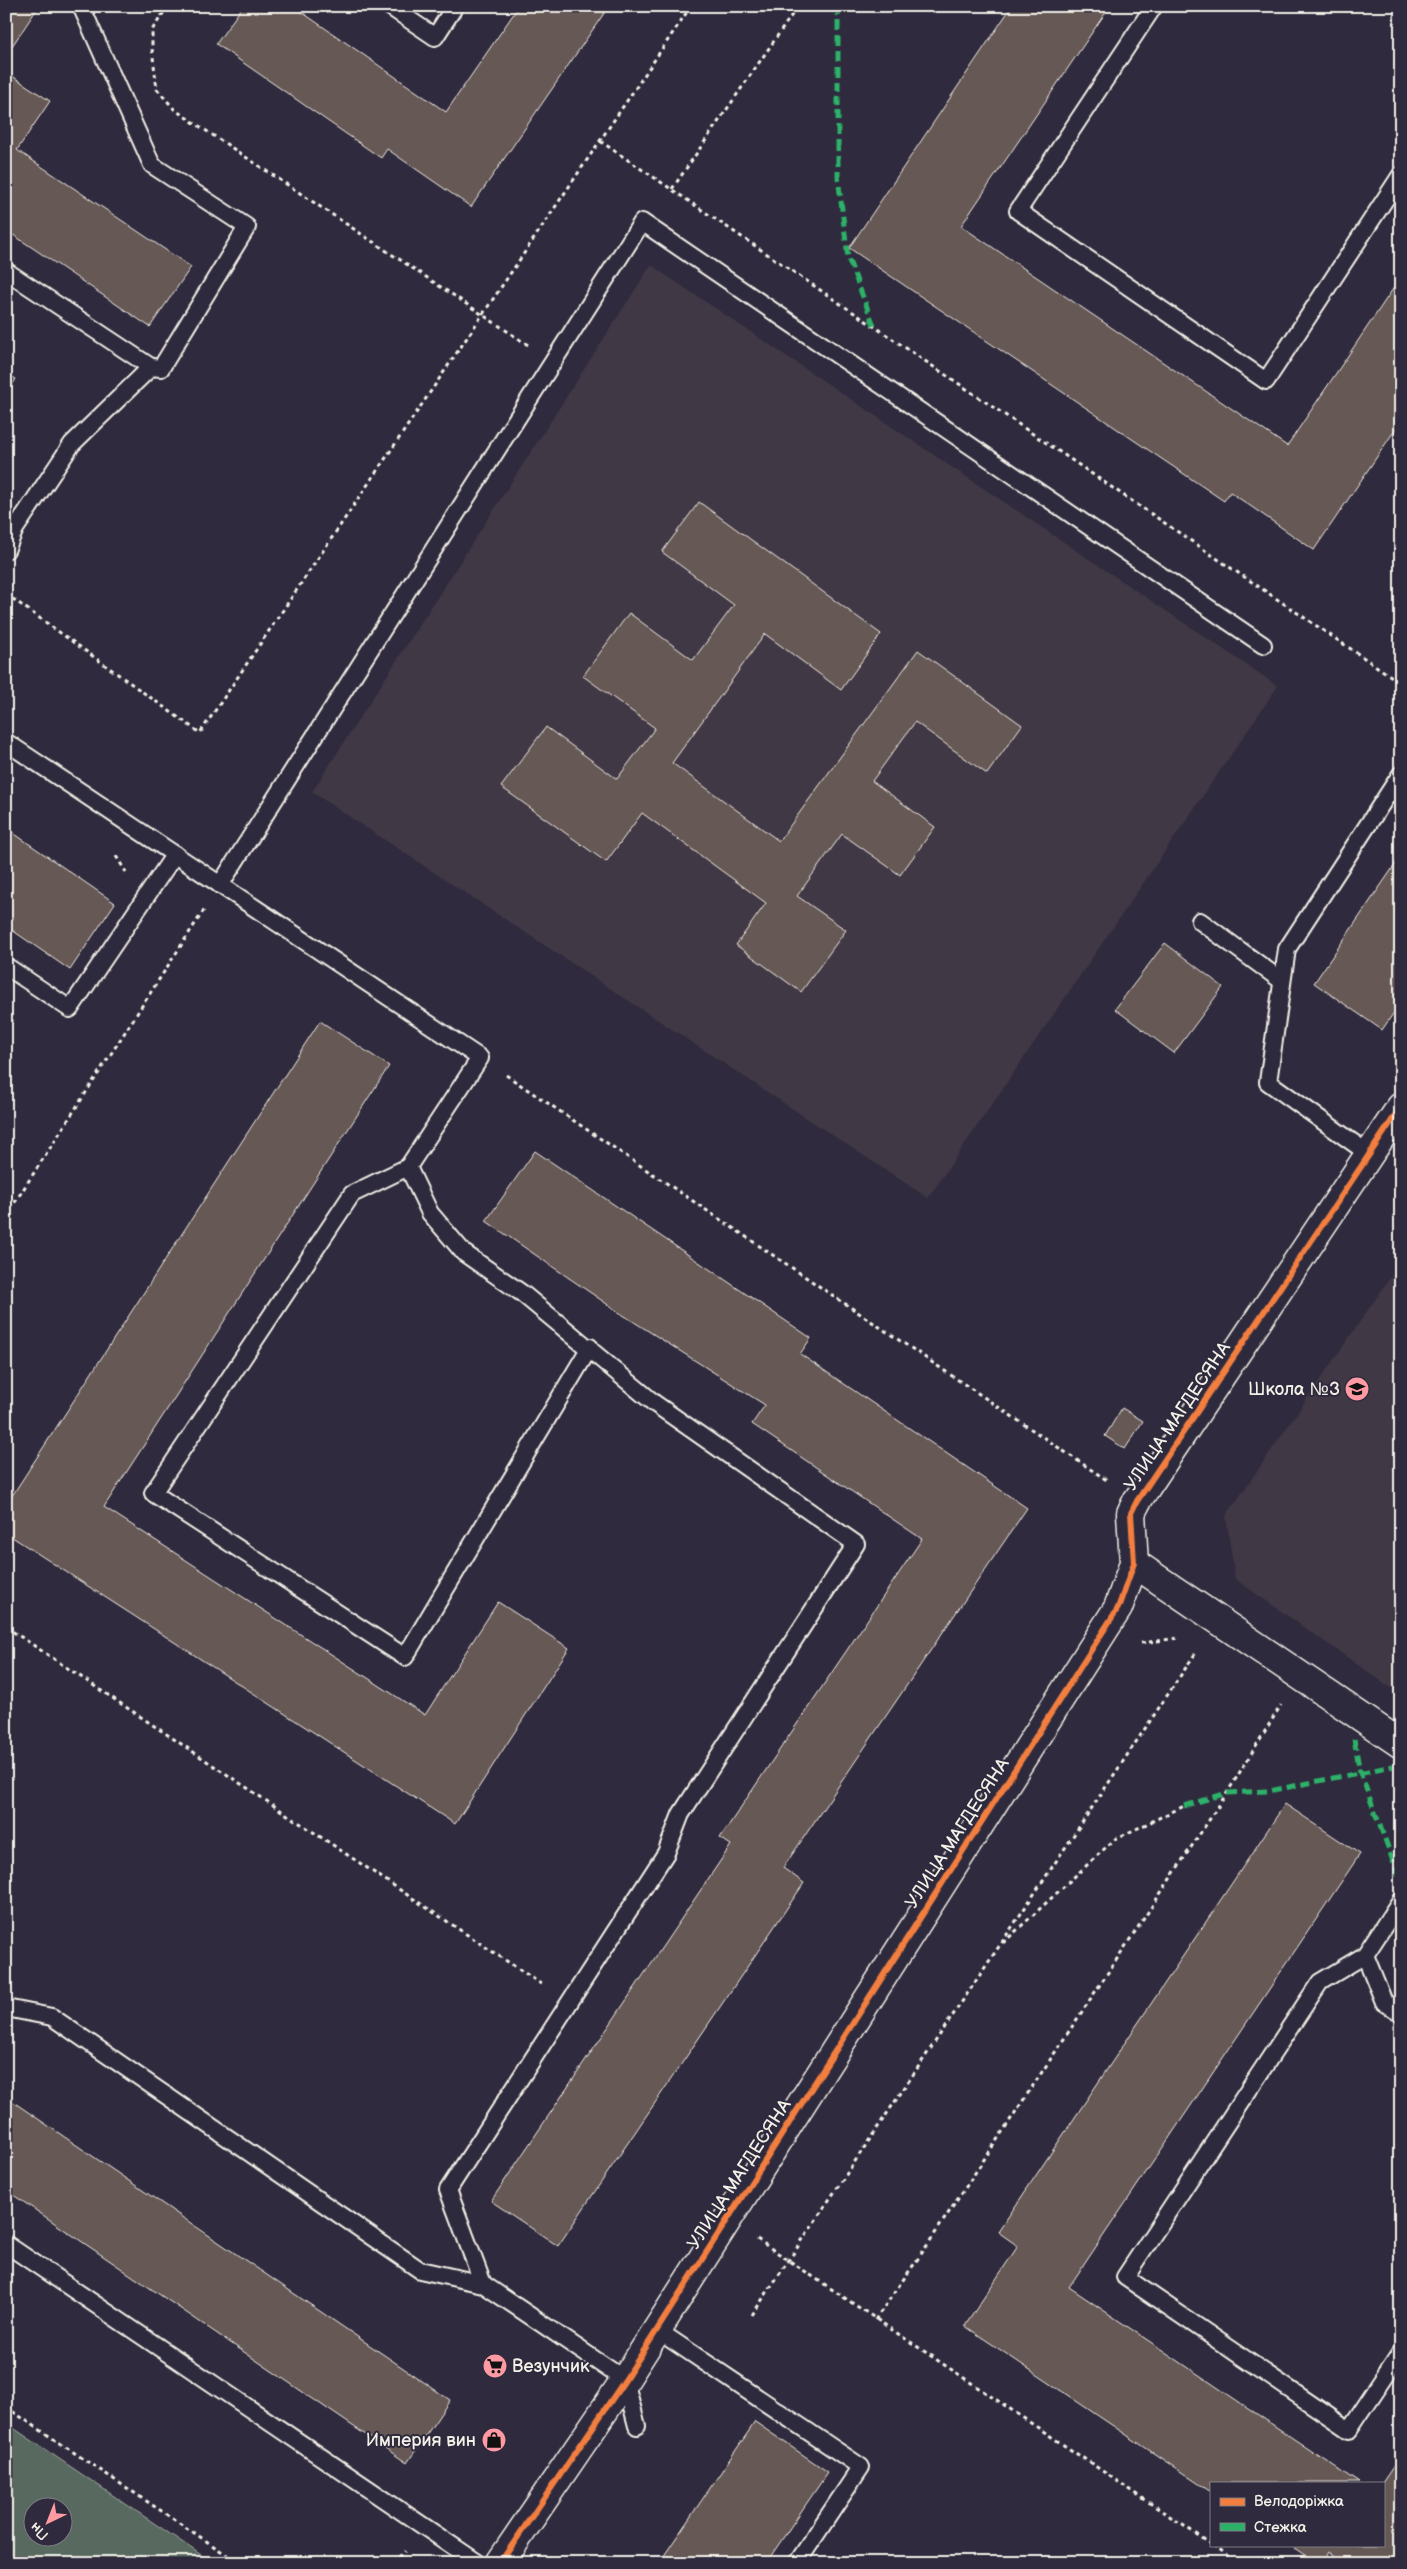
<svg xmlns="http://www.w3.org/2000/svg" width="1407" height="2569" font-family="'Balsamiq Sans',sans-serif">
<rect width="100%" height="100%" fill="#2f2a3d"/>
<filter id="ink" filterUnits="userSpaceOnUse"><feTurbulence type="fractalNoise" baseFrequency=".02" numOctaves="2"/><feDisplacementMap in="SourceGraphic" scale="10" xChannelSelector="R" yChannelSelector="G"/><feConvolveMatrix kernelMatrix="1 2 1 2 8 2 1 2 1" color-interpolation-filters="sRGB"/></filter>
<g filter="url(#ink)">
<g fill="#403844">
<polygon points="651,265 1278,686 928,1198 312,792"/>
<polygon points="1401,1262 1401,1695 1235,1579 1226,1516"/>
</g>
<path fill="#586961" stroke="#a6ada4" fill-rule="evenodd" d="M6,2423l207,140h-207zM32,2506h30v30h-30z"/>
<g fill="#665855" stroke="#f4f1e8">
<polygon points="6,6 39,6 6,55"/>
<polygon points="243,6 293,6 446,112 519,6 609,6 471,207 387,149 381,158 216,44"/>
<polygon points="1012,6 1110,6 961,226 1287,446 1401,277 1401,421 1314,550 1230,492 1224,501 849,248"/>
<polygon points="6,72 50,101 17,150 191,267 150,327 6,230"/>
<polygon points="6,373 16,379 6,395"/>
<polygon points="699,502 881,634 841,690 765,634 672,763 779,841 918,650 1022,725 987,774 915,722 872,781 935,827 900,875 842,834 797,896 846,930 801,992 736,945 766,903 642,813 606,862 501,787 546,727 617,779 655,728 583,676 629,613 693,660 734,605 662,552"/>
<polygon points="6,828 115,903 70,970 6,926"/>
<polygon points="1401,856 1401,1002 1382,1030 1314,983"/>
<polygon points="1165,943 1223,987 1174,1053 1115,1009"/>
<polygon points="320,1021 389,1066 104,1507 425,1715 498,1602 569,1648 455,1824 6,1533 6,1505"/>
<polygon points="535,1151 811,1338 800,1354 1027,1508 783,1868 804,1883 558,2246 491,2201 731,1845 720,1838 922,1539 752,1424 765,1405 620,1313 486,1221"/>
<polygon points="1122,1408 1143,1421 1125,1449 1105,1436"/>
<polygon points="1285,1804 1360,1854 1069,2287 1359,2483 1211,2483 1211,2492 965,2326 1018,2246 998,2232"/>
<polygon points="6,2097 450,2400 407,2463 6,2190"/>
<polygon points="755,2422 828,2472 766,2563 659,2563"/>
<polygon points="1401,2455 1401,2563 1343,2563 1328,2552 1320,2563 1316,2563 1290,2545 1383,2545 1382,2483"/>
</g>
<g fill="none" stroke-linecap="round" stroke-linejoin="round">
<defs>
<g id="service">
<polyline points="389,6 435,37 455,6"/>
<polyline points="1154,6 1018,211 1266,381 1401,175"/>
<polyline points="6,271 151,367 161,368 247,227 152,165 81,6"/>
<polyline points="6,550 15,529 72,444 151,367"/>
<polyline points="6,742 480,1058 408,1167 352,1194 153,1493 405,1657 590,1347"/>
<polyline points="220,885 642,222 1263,645"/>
<polyline points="1200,921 1282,981"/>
<polyline points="6,966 70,1009 175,854"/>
<polyline points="1369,1154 1268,1082 1287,949 1401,774"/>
<polyline points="408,1167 430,1213 464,1253 523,1294 654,1403 856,1544 681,1814 666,1853 448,2190 483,2284"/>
<polyline points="1401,1900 1365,1955 1384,2002 1401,2013"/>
<polyline points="1365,1955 1320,1982 1125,2277 1349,2430 1401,2352"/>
<polyline points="6,2008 52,2017 420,2270 483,2284 625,2380 637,2426"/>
<polyline points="6,2244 478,2563"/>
<polyline points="657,2330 861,2467 797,2563"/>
</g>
<g id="minor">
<polyline points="1134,1563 1401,1744"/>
<polyline points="500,2563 625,2380 1118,1608 1134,1563 1131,1513 1137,1501 1401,1107"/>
</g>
</defs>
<use href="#service" stroke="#f4f1e8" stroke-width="20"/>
<use href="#minor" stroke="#f4f1e8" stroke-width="31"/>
<g stroke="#f4f1e8" stroke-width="3" stroke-dasharray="4 4" stroke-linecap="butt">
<polyline points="168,6 152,30 152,49 157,89 175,110 528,345"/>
<polyline points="600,141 1401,683"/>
<polyline points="672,189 798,6"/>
<polyline points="6,594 200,733 691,6"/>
<polyline points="116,856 126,872"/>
<polyline points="506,1075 1108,1481"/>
<polyline points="6,1216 204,910"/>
<polyline points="6,1627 544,1986"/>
<polyline points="1141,1643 1179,1638"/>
<polyline points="1003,1943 1115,1839 1184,1806"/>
<polyline points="757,2239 1211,2544"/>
<polyline points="752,2315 1197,1651"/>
<polyline points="875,2320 924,2250 1227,1793 1281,1705"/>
<polyline points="6,2407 239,2563"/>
<polyline points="1213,2545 1239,2563"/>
<polyline points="393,2563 405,2551"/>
</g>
<use href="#service" stroke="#2f2a3d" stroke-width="16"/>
<use href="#minor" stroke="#2f2a3d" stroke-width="28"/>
<g stroke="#2db169" stroke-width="5" stroke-dasharray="10 5" stroke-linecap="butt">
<polyline points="838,6 838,177 848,258 875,328"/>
<polyline points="1354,1739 1360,1772 1399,1877"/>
<polyline points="1184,1806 1227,1793 1269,1791 1393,1766"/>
</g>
<defs>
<polyline id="cycleway" points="500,2563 625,2380 1118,1608 1134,1563 1131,1513 1137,1501 1401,1107"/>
</defs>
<use href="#cycleway" stroke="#2f2a3d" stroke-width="9"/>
<use href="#cycleway" stroke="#f27e40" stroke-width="6"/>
</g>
</g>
<defs>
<symbol id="school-disc" viewBox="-11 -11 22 22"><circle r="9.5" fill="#ff9aa2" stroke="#2f2a3d"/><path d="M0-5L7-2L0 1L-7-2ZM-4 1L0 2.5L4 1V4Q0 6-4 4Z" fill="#111"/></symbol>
<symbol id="supermarket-disc" viewBox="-11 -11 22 22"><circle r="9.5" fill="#ff9aa2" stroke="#2f2a3d"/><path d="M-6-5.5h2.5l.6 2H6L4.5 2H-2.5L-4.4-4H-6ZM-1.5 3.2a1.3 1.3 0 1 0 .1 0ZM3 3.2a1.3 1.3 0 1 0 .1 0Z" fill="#111"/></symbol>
<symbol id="shop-disc" viewBox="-11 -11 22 22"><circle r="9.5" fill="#ff9aa2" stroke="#2f2a3d"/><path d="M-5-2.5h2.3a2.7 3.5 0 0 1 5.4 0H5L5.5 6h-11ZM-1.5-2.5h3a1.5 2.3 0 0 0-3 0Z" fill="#111"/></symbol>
</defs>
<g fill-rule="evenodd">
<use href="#school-disc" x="1343" y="1375" width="28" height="28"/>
<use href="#supermarket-disc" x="481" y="2352" width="28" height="28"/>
<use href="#shop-disc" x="480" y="2426" width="28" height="28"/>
</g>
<g text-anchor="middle" stroke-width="4" stroke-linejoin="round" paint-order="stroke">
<g font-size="18" fill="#f4f1e8" stroke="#2f2a3d" text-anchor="end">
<text x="1340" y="1395">Школа №3</text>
<text x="512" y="2372" text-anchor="start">Везунчик</text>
<text x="476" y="2446">Империя вин</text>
</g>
<g font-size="18" fill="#f4f1e8" stroke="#2f2a3d">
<text transform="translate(1177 1416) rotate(-56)" y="6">УЛИЦА МАГДЕСЯНА</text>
<text transform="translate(957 1833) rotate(-57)" y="6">УЛИЦА МАГДЕСЯНА</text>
<text transform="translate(739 2174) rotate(-57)" y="6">УЛИЦА МАГДЕСЯНА</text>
</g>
</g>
<rect width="1407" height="2569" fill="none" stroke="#2f2a3d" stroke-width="25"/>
<rect x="12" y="12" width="1382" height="2544" fill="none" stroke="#f4f1e8" stroke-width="2" filter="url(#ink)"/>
<rect x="1210" y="2482" width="175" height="65" fill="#2f2a3d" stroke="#7e7a81"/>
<rect x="1220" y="2498" width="25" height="8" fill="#f27e40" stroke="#7e7a81"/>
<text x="1254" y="2506" font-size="15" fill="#f4f1e8">Велодоріжка</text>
<rect x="1220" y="2523" width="25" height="8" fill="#2db169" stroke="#7e7a81"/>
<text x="1254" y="2532" font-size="15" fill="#f4f1e8">Стежка</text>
<g transform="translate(48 2522) rotate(223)"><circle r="24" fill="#2f2a3d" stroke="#7e7a81"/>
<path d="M0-4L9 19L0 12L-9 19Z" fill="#ff9aa2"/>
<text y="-8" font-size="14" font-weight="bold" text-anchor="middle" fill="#f4f1e8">Пн</text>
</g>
</svg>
